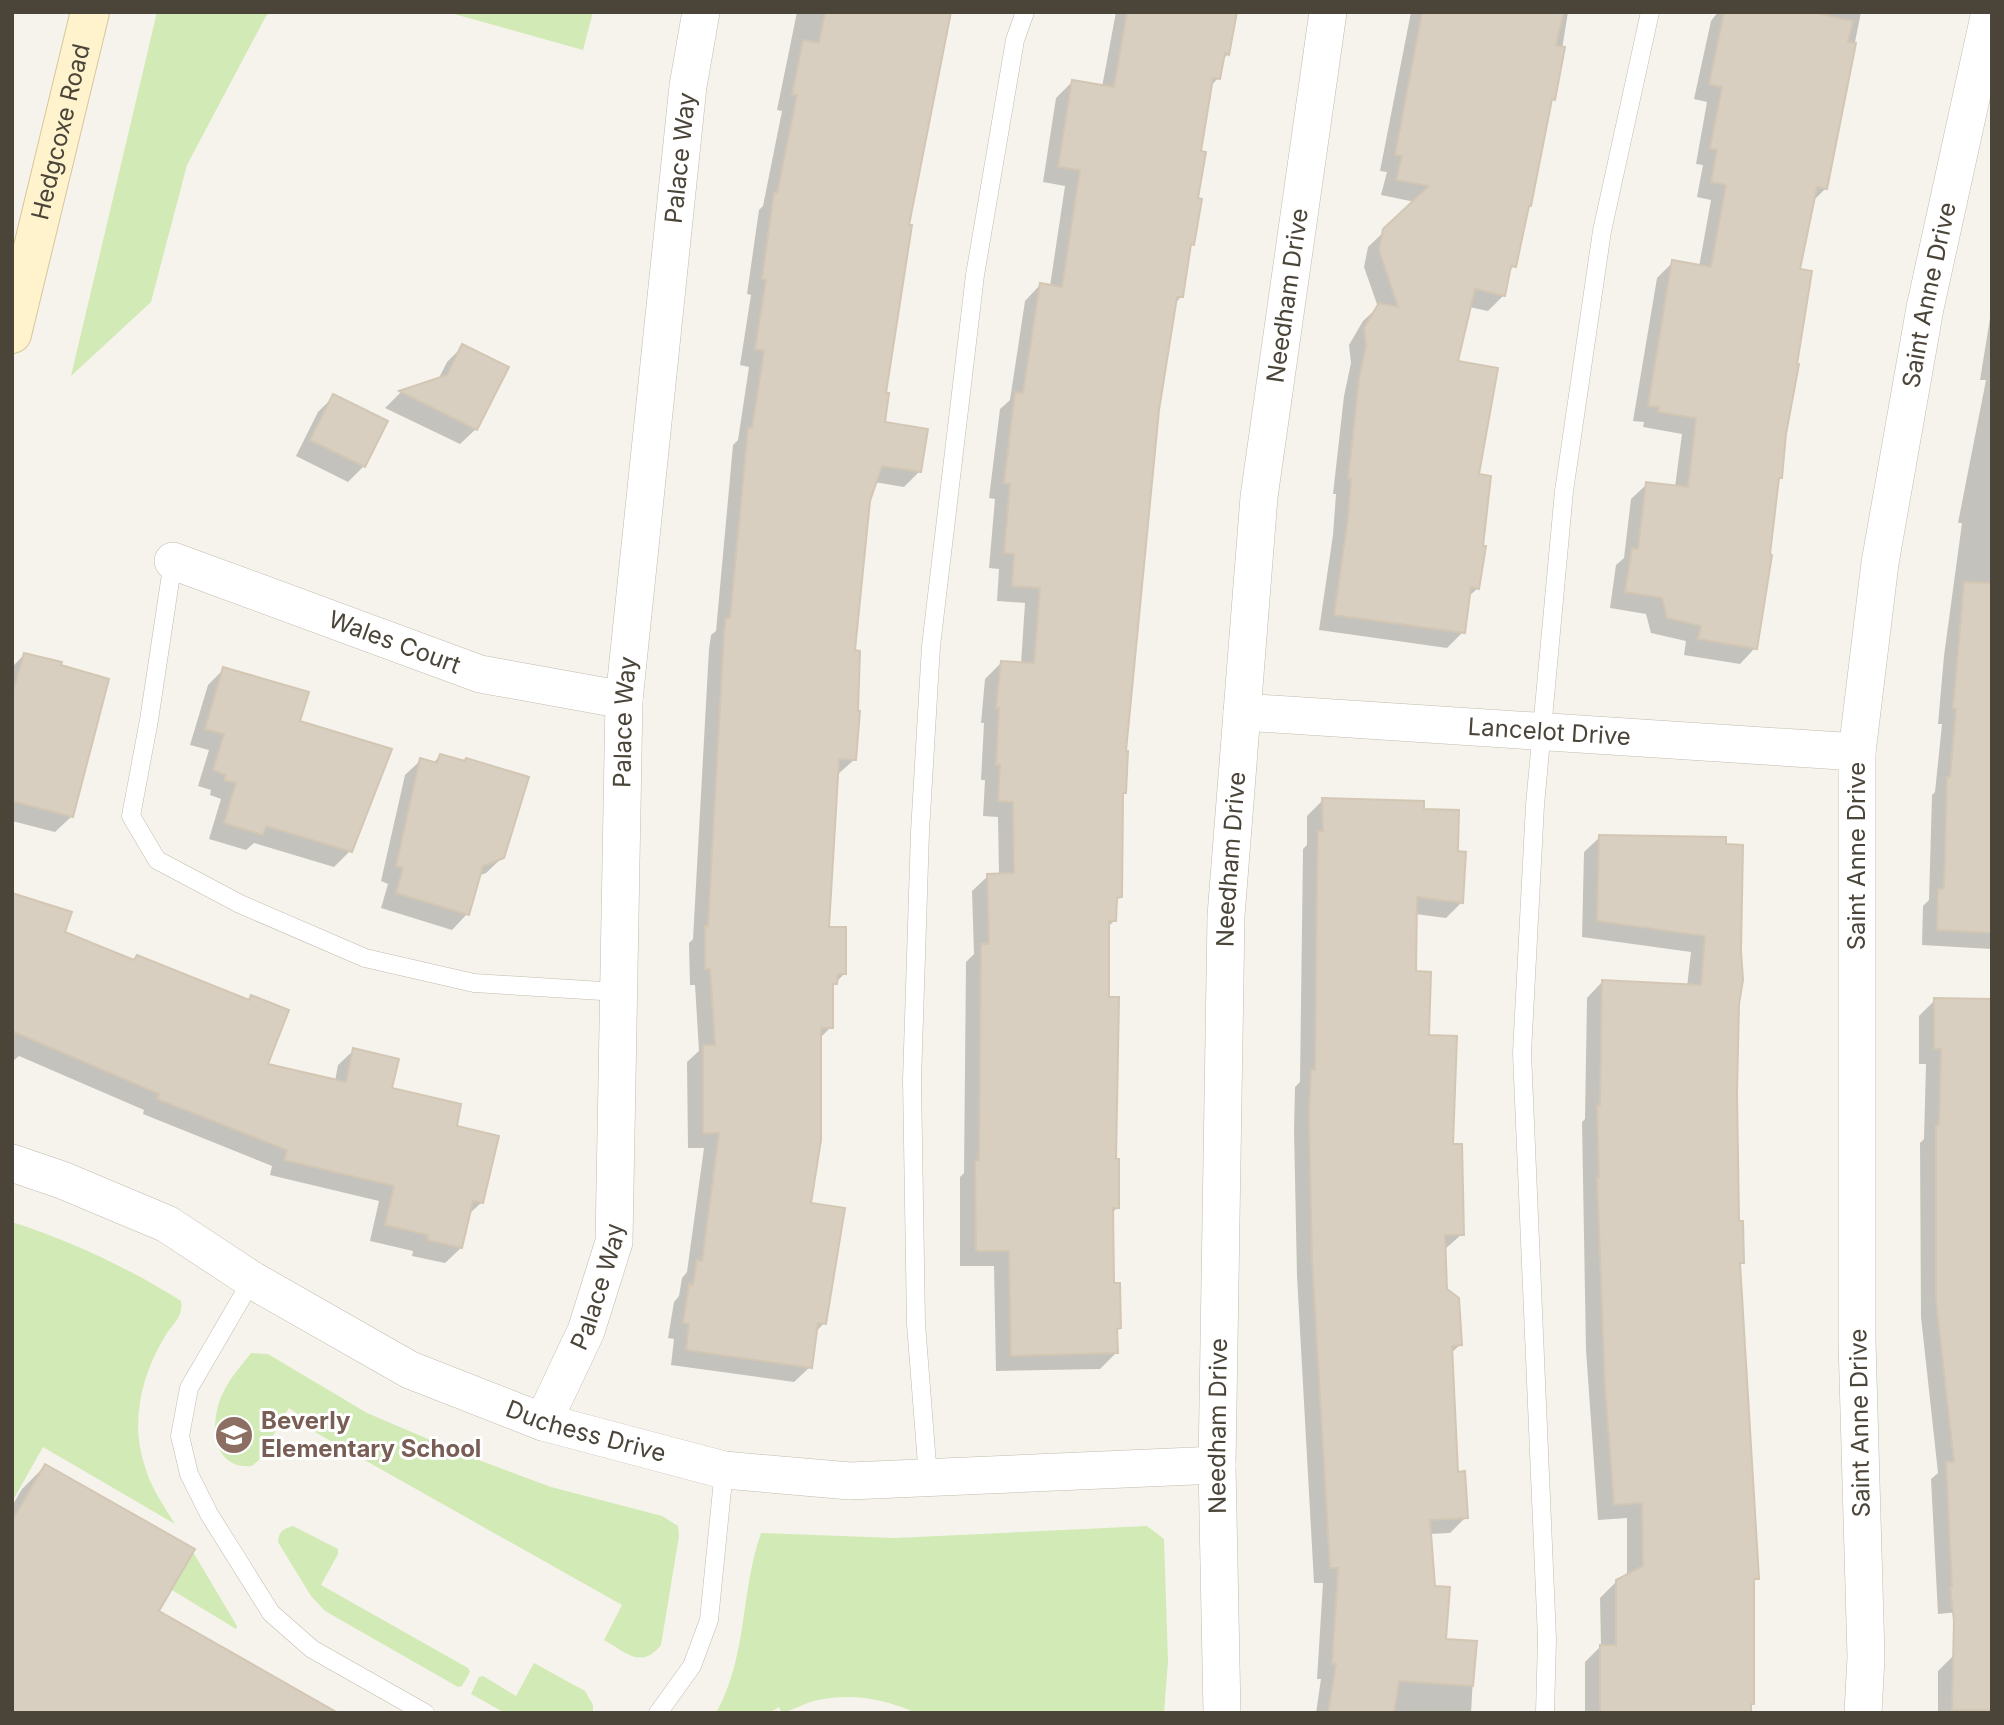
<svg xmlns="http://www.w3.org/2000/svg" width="2004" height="1725" font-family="Inter,sans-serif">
<rect width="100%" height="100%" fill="#f6f3ec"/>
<g fill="#d2eab5">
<polygon points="157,12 272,12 266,16 187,165 151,302 71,376"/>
<polygon points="447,12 593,12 583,50"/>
<path d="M12,1222c59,19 117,46 169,79 3,17 -10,24 -17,37 -23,38 -34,86 -19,129 6,21 19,39 30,57l-132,-77 -31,55z"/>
<path d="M251,1353l17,1 99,59 101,43 83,31 111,29 16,10 1,10 -18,109c-20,25 -35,7 -57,-5l18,-35 -325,-183 3,-6 -11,-8 -30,52 -7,6c-41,4 -43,-45 -29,-73 6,-14 18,-27 28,-40z"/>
<path d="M293,1526l45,23v5l-17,31 147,83 2,4 -8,14 -4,1 -133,-76 -14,-15 -33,-54c1,-11 5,-13 15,-16z"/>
<path d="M1147,1526l17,13 4,122 -4,52h-248c-31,-14 -64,-20 -98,-13 -12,2 -24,10 -36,13l-3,-6 -10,6h-53c32,-57 24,-120 45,-180l134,5z"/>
<polygon points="193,1552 237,1626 236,1629 172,1590"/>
<polygon points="534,1663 585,1691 593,1705 593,1713 505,1713 471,1694 479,1677 483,1676 516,1696"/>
</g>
<g fill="#0003">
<polygon points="797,12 949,12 907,227 884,394 883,424 920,471 904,487 874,482 868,501 853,652 855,759 837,775 827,929 844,974 832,987 831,1027 820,1038 809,1205 824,1323 815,1333 810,1367 794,1382 671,1365 674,1339 668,1338 674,1302 679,1296 682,1278 687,1272 704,1148 688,1148 687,1062 699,1051 695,985 690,985 689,943 693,939 709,649 711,635 716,631 733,445 738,440 749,367 740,365 751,295 747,294 759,210 763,206 782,111 777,110"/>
<polygon points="1116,12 1234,12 1228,54 1222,60 1218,78 1210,87 1199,153 1193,244 1189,248 1181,297 1174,304 1157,410 1124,753 1120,896 1115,901 1115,920 1107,928 1108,999 1117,1208 1111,1214 1113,1284 1119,1328 1116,1331 1116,1353 1100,1369 996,1371 994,1266 960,1266 960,1177 964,1173 966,962 974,954 972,891 988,876 999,875 998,817 983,816 985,780 981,780 984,723 981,723 985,679 1001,663 1021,664 1025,603 997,601 999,569 989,568 995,499 989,498 1000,409 1010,400 1025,301 1040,285 1050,286 1065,186 1043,182 1056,98 1072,82 1102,87"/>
<polygon points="1411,12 1568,12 1554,99 1549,103 1530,206 1526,209 1514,266 1508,272 1504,295 1488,311 1469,307 1456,362 1477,476 1478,588 1468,597 1463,632 1447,648 1319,630 1333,535 1336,494 1333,494 1344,396 1351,363 1349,345 1363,321 1378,307 1364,267 1368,247 1415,202 1381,195 1387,172 1380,171"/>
<polygon points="1718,12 1861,12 1826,188 1813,201 1798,271 1780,477 1777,481 1755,648 1740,664 1684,655 1686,641 1651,633 1646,614 1610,608 1616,565 1624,558 1631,499 1647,484 1675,487 1682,434 1643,427 1644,422 1633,421 1657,278 1673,262 1699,267 1711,200 1697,197 1703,165 1696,164 1707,102 1694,99 1711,21"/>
<polygon points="1992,306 1992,949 1922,945 1923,906 1929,900 1932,795 1935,792 1942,724 1938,724 1944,656 1962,523 1958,523 1986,380 1980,380"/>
<polygon points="463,346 476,429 460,444 385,408 400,393 438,380 447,362"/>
<polygon points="334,396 364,466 348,482 296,456 318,412"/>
<polygon points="24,655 107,680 71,817 55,832 12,821 12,667"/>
<polygon points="224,669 298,722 350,851 334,867 254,843 246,850 209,839 221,799 210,795 211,790 198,786 209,750 190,745 208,685"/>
<polygon points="440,756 503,857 486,873 478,876 467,914 452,930 381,908 388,884 381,881 405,775 421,760 433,763"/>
<polygon points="1323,800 1423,810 1457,853 1462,902 1446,918 1415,914 1414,972 1451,1146 1462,1234 1444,1250 1445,1290 1460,1345 1450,1354 1457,1473 1466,1517 1450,1533 1430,1534 1433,1587 1444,1641 1475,1643 1471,1713 1316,1713 1321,1679 1317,1679 1323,1583 1314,1583 1297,1276 1294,1129 1295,1087 1300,1082 1303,849 1307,845 1307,816"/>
<polygon points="1600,837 1724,839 1737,1004 1735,1092 1737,1223 1742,1262 1739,1266 1757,1578 1752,1583 1751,1713 1585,1713 1585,1662 1601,1646 1600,1598 1617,1581 1627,1576 1627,1518 1598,1520 1586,1350 1582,1122 1585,1119 1587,998 1602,982 1687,987 1691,952 1582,937 1584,852"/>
<polygon points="12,895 63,933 266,1065 335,1081 338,1065 354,1050 390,1090 454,1127 482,1202 468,1215 461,1248 445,1263 412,1256 413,1251 370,1241 379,1201 270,1175 272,1166 143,1114 144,1110 19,1056 12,1062"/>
<polygon points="1935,1000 1992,1001 1992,1609 1938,1614 1931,1479 1938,1473 1921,1317 1920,1143 1924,1139 1926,1064 1919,1064 1919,1016"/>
<polygon points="45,1466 157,1612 12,1713 12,1506 22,1489"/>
<polygon points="1954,1655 1992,1655 1992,1713 1938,1713 1938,1671"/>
</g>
<g fill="#d8cfc1" stroke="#d3c7b4" stroke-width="2">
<polygon points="825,12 951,12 909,225 912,225 886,393 889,393 885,422 928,429 921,472 882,466 870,501 855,650 860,651 858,711 860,711 856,760 839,759 829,927 846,927 846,974 838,974 837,984 833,984 833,1028 821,1028 821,1140 811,1203 845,1208 826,1324 818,1323 812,1368 686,1350 689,1324 683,1323 689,1284 693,1285 697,1260 702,1261 719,1133 703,1133 703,1045 715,1045 710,969 705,969 705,926 708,926 724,632 726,618 730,618 748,428 752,428 764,351 755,349 766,280 762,279 774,192 777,193 797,95 792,95 803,40 819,43"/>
<polygon points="1127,12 1237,12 1229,55 1225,53 1220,79 1213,78 1201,151 1206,152 1198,198 1202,199 1194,245 1191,244 1183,297 1177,297 1159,410 1126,751 1128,751 1126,793 1123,793 1122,897 1117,898 1116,921 1109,921 1109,997 1119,997 1116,1159 1119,1159 1119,1208 1113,1208 1114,1283 1120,1283 1121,1328 1117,1329 1118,1353 1011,1356 1009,1251 976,1251 975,1160 979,1160 981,944 989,944 987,874 1014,873 1013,802 998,801 1000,765 996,765 999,708 996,708 1001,661 1034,663 1040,588 1012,586 1014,554 1004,553 1010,484 1004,483 1015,392 1023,393 1040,283 1062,287 1080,170 1058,167 1072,80 1114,87"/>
<polygon points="1422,12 1564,12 1556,45 1565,47 1555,100 1552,99 1531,206 1529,206 1516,267 1511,266 1505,296 1475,289 1458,361 1498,368 1479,474 1491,476 1483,546 1486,546 1479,589 1471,587 1465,633 1334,615 1348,518 1351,479 1348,479 1359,379 1366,346 1364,328 1379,303 1398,307 1379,250 1383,229 1429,186 1396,180 1402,156 1395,155"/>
<polygon points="1724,12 1812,12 1853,21 1848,42 1856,43 1827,189 1817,187 1800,269 1812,271 1797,364 1799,364 1786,434 1782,478 1779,478 1770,554 1772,555 1757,649 1698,639 1701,626 1667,618 1662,598 1625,592 1632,548 1638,549 1646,482 1688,487 1696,418 1658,412 1659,407 1648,406 1672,260 1711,267 1726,185 1711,182 1717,150 1710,148 1722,87 1709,84"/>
<polygon points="462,344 509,367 477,430 399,391 447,375"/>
<polygon points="333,394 388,421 365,467 310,440"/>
<polygon points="1964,582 1992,583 1992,933 1937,930 1938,889 1944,888 1947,777 1950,777 1956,709 1953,708"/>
<polygon points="24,653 62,662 61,665 109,679 73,817 12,801 12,695"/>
<polygon points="223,667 309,692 300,721 392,749 352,852 266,826 263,835 224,823 236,783 224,780 226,775 213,770 224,734 205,729"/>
<polygon points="440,754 465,761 466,758 529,777 504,858 483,866 469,915 396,893 403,868 396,866 420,758 437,763"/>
<polygon points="1322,798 1424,801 1424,809 1459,810 1458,851 1466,852 1463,903 1417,897 1416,971 1431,972 1429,1035 1457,1036 1453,1144 1462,1144 1464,1235 1445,1235 1447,1289 1459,1298 1462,1345 1452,1346 1458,1472 1465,1471 1468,1518 1430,1520 1435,1586 1450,1587 1446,1639 1477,1641 1473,1686 1399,1681 1394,1713 1328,1713 1336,1664 1332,1664 1338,1568 1330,1568 1312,1259 1309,1112 1311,1070 1315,1070 1317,875 1318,831 1323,831"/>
<polygon points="1599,835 1726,837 1726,844 1743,845 1741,951 1743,980 1739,1004 1737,1092 1739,1221 1743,1221 1744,1263 1740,1263 1759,1579 1754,1579 1754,1704 1751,1704 1751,1713 1600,1713 1600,1645 1616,1645 1616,1580 1643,1566 1642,1503 1614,1505 1605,1388 1597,1177 1599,1177 1597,1105 1600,1105 1602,980 1701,985 1705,936 1597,921"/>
<polygon points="12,893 72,912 65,932 134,960 137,955 249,1000 251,995 289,1010 268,1064 346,1082 353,1048 399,1059 392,1088 461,1104 457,1126 499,1136 483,1203 473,1201 462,1248 427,1240 428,1235 385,1225 394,1186 284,1160 287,1150 157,1099 159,1094 12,1031"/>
<polygon points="1934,998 1992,999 1992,1710 1952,1710 1954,1621 1950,1587 1952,1587 1946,1462 1954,1462 1936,1300 1936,1125 1939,1125 1941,1049 1934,1049"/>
<polygon points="45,1464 195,1549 159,1611 338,1713 12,1713 12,1521"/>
</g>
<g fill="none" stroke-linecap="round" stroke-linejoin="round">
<defs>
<g id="lane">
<polyline points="173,561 149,720 131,816 157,860 240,904 365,958 474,983 618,992"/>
<polyline points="252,1280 189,1388 180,1436 189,1474 209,1514 271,1613 312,1649 425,1713"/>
<polyline points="928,1477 916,1324 912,1080 920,832 931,646 975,275 1015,40 1025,12"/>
<polyline points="658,1713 692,1666 709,1620 724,1470"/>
<polyline points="1545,1713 1547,1639 1522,1053 1535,805 1564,491 1602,231 1650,12"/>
</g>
<g id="street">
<path id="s1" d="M173,561l307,113 144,26"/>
<path id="s2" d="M1242,712l615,40"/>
<path id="s3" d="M12,1163l50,17 105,44 85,56 158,90 133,52 181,48 126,11 367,-16"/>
<path id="s4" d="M543,1422l43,-91 28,-89 10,-542 64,-614 13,-74"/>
<path id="s5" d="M1222,1713l-5,-248 9,-549 33,-419 69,-485"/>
<path id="s6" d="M1863,1713l3,-56 -9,-316v-589l23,-189 45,-255 65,-296"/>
</g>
<g id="secondary">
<path id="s7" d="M12,334l78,-322"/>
</g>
</defs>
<use href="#lane" stroke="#c2bbae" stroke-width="19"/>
<use href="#street" stroke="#c2bbae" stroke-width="38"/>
<use href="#secondary" stroke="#d6c79b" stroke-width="40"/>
<use href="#lane" stroke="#fff" stroke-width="18"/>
<use href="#street" stroke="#fff" stroke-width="37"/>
<use href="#secondary" stroke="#fff3cd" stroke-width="38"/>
</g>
<defs>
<symbol id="school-disc" viewBox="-11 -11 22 22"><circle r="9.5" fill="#8d6e63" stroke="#fff"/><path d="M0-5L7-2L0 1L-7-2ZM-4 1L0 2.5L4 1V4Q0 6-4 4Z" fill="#fff"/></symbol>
</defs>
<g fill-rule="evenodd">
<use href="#school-disc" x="212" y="1413" width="44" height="44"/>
</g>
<g text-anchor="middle" stroke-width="6" stroke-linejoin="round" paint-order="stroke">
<g font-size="24" fill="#4b4439" stroke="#fff">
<text dy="8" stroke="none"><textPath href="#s7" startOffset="208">Hedgcoxe Road</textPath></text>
<text dy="8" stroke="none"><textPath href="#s4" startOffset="1281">Palace Way</textPath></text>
<text dy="8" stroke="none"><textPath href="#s6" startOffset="1424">Saint Anne Drive</textPath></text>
<text dy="8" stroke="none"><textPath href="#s5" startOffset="1421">Needham Drive</textPath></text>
<text dy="8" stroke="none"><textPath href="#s1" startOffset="236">Wales Court</textPath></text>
<text dy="8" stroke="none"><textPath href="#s4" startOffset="714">Palace Way</textPath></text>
<text dy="8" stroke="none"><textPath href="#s2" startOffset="308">Lancelot Drive</textPath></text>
<text transform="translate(1857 856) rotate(-90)" y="8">Saint Anne Drive</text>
<text dy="8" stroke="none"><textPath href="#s5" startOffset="854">Needham Drive</textPath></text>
<text dy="8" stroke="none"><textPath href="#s4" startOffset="147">Palace Way</textPath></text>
<text transform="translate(1860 1423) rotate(-91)" y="8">Saint Anne Drive</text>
<text dy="8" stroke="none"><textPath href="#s5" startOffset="287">Needham Drive</textPath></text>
<text dy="8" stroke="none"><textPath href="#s3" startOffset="637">Duchess Drive</textPath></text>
</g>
<g font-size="24" font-weight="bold" fill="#785e54" stroke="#fff" text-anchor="start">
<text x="261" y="1429">Beverly<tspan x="261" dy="28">Elementary School</tspan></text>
</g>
</g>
<rect width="2004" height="1725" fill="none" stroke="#4b4439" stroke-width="28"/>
</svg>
